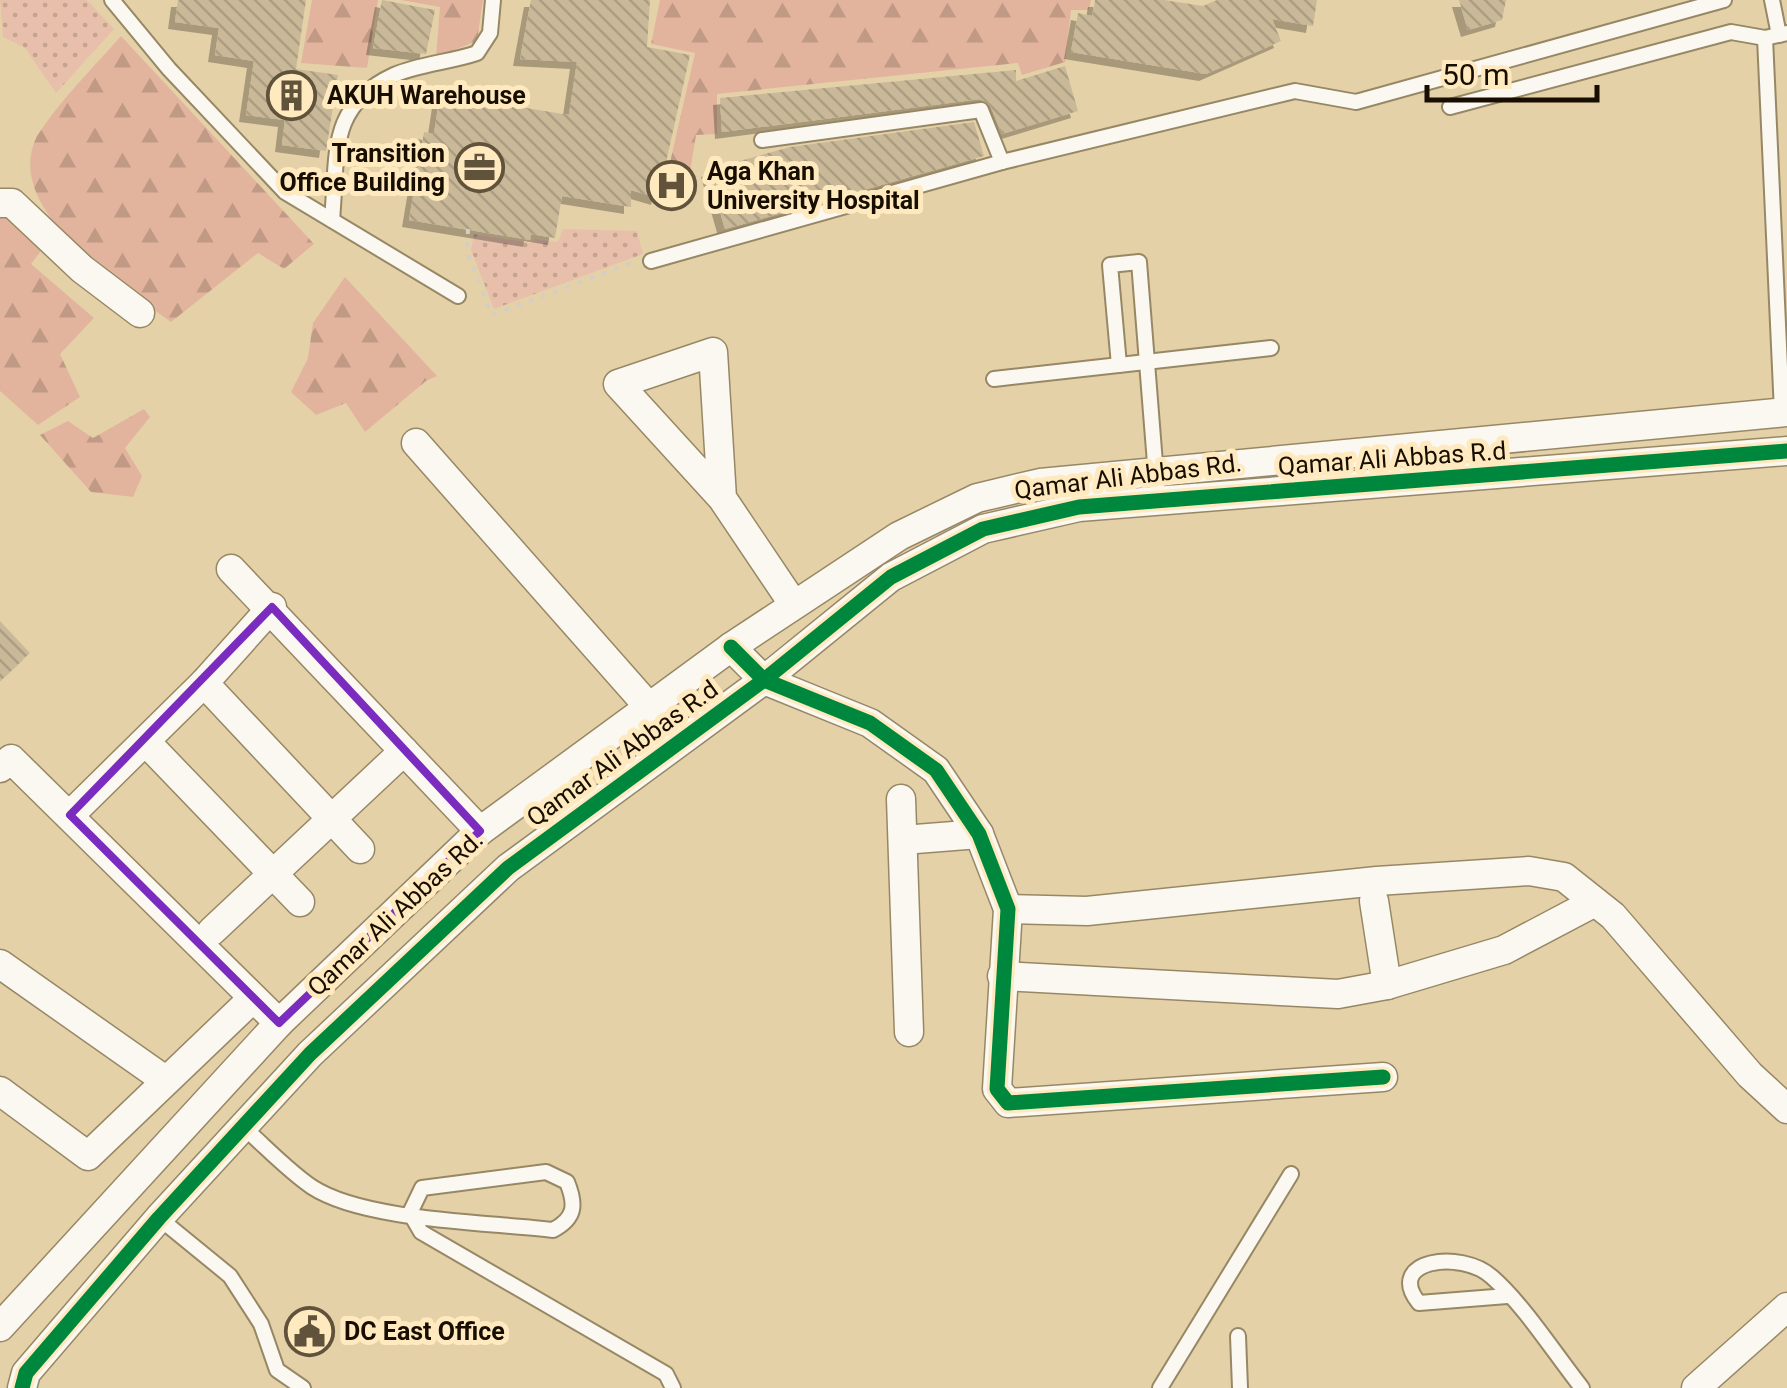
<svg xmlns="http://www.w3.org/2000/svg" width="1787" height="1388" font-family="Roboto,sans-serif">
<defs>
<pattern id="grass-dots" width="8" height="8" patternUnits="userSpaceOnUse" patternTransform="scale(2.5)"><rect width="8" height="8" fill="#e7bfaa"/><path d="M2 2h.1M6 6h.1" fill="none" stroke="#c5a390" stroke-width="1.8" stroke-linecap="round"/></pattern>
<pattern id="forest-firs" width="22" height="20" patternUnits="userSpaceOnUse" patternTransform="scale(2.5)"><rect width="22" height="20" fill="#e2b49e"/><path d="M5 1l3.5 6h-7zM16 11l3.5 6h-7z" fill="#c19a86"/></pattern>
<pattern id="building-back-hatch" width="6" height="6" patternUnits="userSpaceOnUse" patternTransform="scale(2.5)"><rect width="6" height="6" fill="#c9b999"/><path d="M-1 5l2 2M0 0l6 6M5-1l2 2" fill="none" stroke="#ac9e82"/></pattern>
<filter id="shadow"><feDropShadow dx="-7" dy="7" stdDeviation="0" flood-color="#0004"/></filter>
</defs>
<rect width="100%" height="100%" fill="#e5d1a8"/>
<g fill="url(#grass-dots)">
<polygon points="0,0 87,0 114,29 56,93 25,48 3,37"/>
<polygon points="563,229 637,231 643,254 494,309 471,250 474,234 531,243 535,239 558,242"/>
</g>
<g fill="url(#forest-firs)">
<polygon points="312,0 378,0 367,68 301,63"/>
<polygon points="401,0 483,0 477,41 436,57 440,7"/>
<polygon points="660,0 1091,0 1089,10 1071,10 1065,62 1022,75 1018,63 717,94 717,134 696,135 688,184 666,180 695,53 651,44"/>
<path d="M121,36l193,208 -30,25 -26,-16 -87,69c-48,-35 -171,-113 -134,-186 23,-36 56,-68 84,-100z"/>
<polygon points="0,213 9,213 44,247 31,264 94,318 60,354 80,397 38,425 0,391"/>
<polygon points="345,277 437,376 426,381 365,432 346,403 316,415 291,392 308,358 313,323"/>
<polygon points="144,409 150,417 125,448 142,476 133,497 91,492 40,435 68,421 93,438"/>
</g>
<g fill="url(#building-back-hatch)" filter="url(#shadow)">
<polygon points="178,0 306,0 296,69 338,75 326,151 282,145 285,120 246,115 254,61 215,55 219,28 175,22"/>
<polygon points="382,0 435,10 426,54 373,48"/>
<polygon points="531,0 650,0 647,47 690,55 658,198 631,190 631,207 562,196 555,238 531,234 530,240 409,220 424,132 434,134 440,94 569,115 577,62 520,59"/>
<polygon points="1095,0 1164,0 1203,6 1217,0 1317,0 1313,26 1272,19 1281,41 1206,74 1071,52 1078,13 1092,16"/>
<polygon points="1459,0 1506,0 1502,20 1468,30"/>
<polygon points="1065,66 1078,111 1002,134 990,105 980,99 722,132 720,98 1016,70 1016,81"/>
<polygon points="974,122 984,156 725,229 708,170 790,147"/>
<polygon points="0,621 30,653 0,681"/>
</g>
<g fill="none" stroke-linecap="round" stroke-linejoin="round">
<defs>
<g id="service">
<polyline points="112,0 169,69 285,192 458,296"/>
<polyline points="1772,0 1779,35"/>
<polyline points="1765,38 1782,412"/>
<polyline points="1450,107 1731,32 1765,38 1787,33"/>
<polyline points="762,140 981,110 1002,162"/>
<path d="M332,220c6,-64 -5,-114 62,-145 25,-11 57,-13 83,-22l13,-20 3,-33"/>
<polyline points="651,261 1002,162 1295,91 1356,102 1724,0"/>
<polyline points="1119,365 1110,265 1139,262 1158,501"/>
<polyline points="994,379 1271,348"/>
<path d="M242,1126c23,20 45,44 70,61 52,34 176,35 241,43 23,-12 23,-26 14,-48l-21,-10 -124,16 -12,25"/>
<polyline points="410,1213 421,1232 666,1374 673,1388"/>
<polyline points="159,1218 230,1276 261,1324 277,1370 303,1388"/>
<path d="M1507,1296l-88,7c-35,-43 42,-54 73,-26 32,28 63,77 90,111"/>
<polyline points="1238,1336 1240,1388"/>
<polyline points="1160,1388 1291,1174"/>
</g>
<g id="minor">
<polyline points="0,203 12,203 82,269 140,313"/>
<polyline points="416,443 649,707"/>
<polyline points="722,498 713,352 618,384 722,498 794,605"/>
<polyline points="231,569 480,831"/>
<polyline points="731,647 764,680 870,723 936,770 979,834 1008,909 997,1089 1008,1103 1383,1077"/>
<polyline points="204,683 360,849"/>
<polyline points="146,742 300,902"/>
<polyline points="0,768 11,759 279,1023"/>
<polyline points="901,799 909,1032"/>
<polyline points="70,815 204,683 272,607"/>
<polyline points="903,840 979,834"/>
<polyline points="1374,901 1387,985"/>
<polyline points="1008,909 1087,911 1377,881 1529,871 1564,877 1613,916 1750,1075 1787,1109"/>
<polyline points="212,931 404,751"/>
<polyline points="0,964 165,1080"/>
<polyline points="1002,976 1338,994 1387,985 1504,950 1595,902"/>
<polyline points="0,1091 88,1156 252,999"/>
<polyline points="0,1327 279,1023 480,831 731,647 899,536 977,498 1040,483 1787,412"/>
<polyline points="22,1388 26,1373 159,1218 310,1054 508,868 764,680 891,577 983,529 1079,507 1787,451"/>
<polyline points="1696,1388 1787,1307"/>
</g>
</defs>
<use href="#service" stroke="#978865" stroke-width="18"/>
<use href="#minor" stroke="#978865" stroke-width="31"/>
<polyline stroke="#d5cec2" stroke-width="4" stroke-dasharray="5 8" stroke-linecap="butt" points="468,229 467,252 492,315 632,263"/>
<use href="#service" stroke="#fbf8f2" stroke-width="14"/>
<use href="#minor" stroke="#fbf8f2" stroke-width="28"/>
<defs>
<g id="cycleway">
<polyline points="731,647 764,680 870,723 936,770 979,834 1008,909 997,1089 1008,1103 1383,1077"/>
<polyline points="22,1388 26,1373 159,1218 310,1054 508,868 764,680 891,577 983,529 1079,507 1787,451"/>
</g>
</defs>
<use href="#cycleway" stroke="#ffe9be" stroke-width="21"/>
<use href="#cycleway" stroke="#00873e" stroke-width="15"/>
</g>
<path fill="none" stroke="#7b2cbf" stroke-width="8" stroke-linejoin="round" d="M272,607l208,224 -201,192 -209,-208z"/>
<defs>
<symbol id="building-ring" viewBox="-11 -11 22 22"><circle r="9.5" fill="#ffe9be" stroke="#60523b" stroke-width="1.5"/><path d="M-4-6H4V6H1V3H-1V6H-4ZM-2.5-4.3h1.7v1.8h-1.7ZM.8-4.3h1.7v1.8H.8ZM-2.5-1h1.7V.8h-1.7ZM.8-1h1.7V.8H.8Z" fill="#60523b"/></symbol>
<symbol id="office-ring" viewBox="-11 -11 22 22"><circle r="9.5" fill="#ffe9be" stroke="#60523b" stroke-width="1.5"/><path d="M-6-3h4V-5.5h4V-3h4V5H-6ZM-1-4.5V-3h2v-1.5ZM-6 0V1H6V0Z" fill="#60523b"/></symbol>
<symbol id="hospital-ring" viewBox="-11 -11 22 22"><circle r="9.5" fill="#ffe9be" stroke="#60523b" stroke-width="1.5"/><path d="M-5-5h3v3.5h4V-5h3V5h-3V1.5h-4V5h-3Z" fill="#60523b"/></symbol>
<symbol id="civic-ring" viewBox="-11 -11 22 22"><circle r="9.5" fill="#ffe9be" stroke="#60523b" stroke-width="1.5"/><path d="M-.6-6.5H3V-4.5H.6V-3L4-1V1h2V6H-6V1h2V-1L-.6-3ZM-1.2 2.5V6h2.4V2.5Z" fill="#60523b"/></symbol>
</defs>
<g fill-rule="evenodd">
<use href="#building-ring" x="264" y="68" width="55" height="55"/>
<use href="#office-ring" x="452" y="140" width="55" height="55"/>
<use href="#hospital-ring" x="644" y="158" width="55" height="55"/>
<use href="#civic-ring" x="282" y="1304" width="55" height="55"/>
</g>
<g text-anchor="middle" stroke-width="10" stroke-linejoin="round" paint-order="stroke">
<g font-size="25" font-weight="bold" fill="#180e00" stroke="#ffe9be" text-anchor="start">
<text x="327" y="104">AKUH Warehouse</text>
<text x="445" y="162" text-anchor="end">Transition<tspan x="445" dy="29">Office Building</tspan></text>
<text x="707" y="180">Aga Khan<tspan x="707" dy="29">University Hospital</tspan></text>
<text x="344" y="1340">DC East Office</text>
</g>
<g font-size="25" fill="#180e00" stroke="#ffe9be">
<text transform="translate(1392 458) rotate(-4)" y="9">Qamar Ali Abbas R.d</text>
<text transform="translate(1128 476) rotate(-7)" y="9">Qamar Ali Abbas Rd.</text>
<text transform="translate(622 753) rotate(-36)" y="9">Qamar Ali Abbas R.d</text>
<text transform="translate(395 913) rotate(-43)" y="9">Qamar Ali Abbas Rd.</text>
</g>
</g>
<path d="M1427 85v15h170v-15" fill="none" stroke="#180e00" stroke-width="5"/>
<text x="1442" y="85" font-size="30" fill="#180e00" stroke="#ffe9be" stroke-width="8" paint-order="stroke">50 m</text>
</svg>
